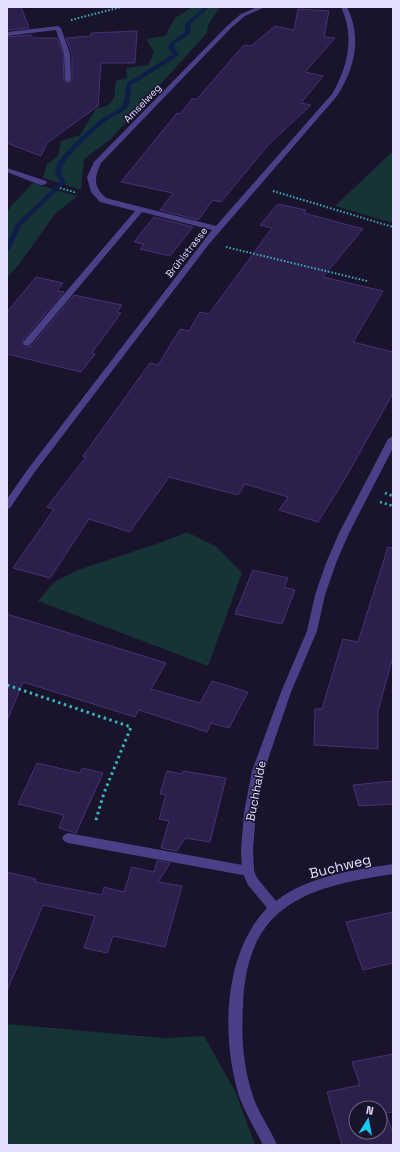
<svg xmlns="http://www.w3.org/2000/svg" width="400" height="1152" font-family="'Space Grotesk',sans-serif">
<rect width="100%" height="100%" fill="#19132b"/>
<g fill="#163335">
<polygon points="192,7 220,7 208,25 207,33 110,140 84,159 81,190 43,178 47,164 58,156 61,141 80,135 96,109 109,105 114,97 116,81 127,78 126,68 148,65 154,52 146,39 165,36 175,18"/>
<polygon points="393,151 393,223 335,206"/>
<polygon points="33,183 77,196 55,214 20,263 7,278 7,213 11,206"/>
<polygon points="187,532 217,547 242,573 208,666 38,601 54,582 78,570 162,542"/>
<polygon points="7,1024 164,1038 204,1036 236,1093 255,1145 7,1145"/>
</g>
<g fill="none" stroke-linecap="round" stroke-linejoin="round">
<path fill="#0e1e49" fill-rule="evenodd" d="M204,7h5l-19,18v9l-15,10 -1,3 5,7 -5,5 -43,26c-1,8 1,17 -5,24 -5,4 -11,6 -16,9 -10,7 -45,39 -48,49 -2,6 1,11 4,15l-45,44 -11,24 -3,2v-9l9,-19 44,-42c-3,-5 -6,-10 -4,-15 4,-12 38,-43 50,-51 5,-3 11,-5 15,-9 6,-7 3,-17 6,-24l46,-29 -5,-7 3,-5 14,-10v-8z"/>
</g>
<g fill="#2c1f4b" stroke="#463276" fill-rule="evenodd">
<polygon points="7,7 21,7 29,28 7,30"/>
<polygon points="298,9 329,11 324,37 335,38 305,72 323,76 301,103 311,105 269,144 221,202 213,200 198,220 160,210 173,193 121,182 177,113 180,114 192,99 197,99 244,45 251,46 275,26 294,30"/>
<polygon points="137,31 135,63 101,63 98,106 47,143 41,156 7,143 7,37 31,35 33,38 57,38 63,54 64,80 69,83 72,80 72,54 66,38 91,36 91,33"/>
<polygon points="278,204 306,210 304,213 363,229 323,277 383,291 353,342 393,352 393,393 346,477 318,522 279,510 288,497 245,484 238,495 169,477 130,532 89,519 50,578 13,568 54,509 47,507 86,457 83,456 150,363 158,365 180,329 189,331 200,312 209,314 272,228 260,225"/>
<polygon points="154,217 193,227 170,256 140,249 144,244 134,242"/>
<polygon points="36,277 63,283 57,291 64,292 23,340 24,346 31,346 74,295 122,305 117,312 121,313 92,353 95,354 81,372 7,354 7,312"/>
<polygon points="388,547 393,548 393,656 378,711 378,749 314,745 315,709 322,709 343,639 358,642"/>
<polygon points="253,570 288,578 284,587 295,590 282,624 235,614"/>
<polygon points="7,614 166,663 151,689 200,703 212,681 248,692 229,728 211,723 207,732 139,710 135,717 23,682 7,721"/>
<polygon points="37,763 80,773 82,768 103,773 76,833 59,828 64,815 18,804"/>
<polygon points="167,771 182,774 183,771 226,778 210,842 185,838 177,851 161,848 169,821 159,819 166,795 160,794"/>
<polygon points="393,781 393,804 359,806 353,785"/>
<polygon points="157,861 170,863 158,882 182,886 165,947 113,936 107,953 84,948 95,916 43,905 7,991 7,872 36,879 35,882 102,895 104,887 124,892 132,867 154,872"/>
<polygon points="393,912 393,963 363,970 346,922"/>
<path d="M393,1054v58l-7,1 7,21v11h-51l-15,-53 33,-7 -8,-23zM356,1108h24v24h-24z"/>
</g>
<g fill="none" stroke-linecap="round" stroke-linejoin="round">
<g stroke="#37b6b9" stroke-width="2" stroke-dasharray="1.5 2" stroke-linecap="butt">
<polyline points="71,20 121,7"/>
<polyline points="60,188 77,193"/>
<polyline points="273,191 393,227"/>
<polyline points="226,247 367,281"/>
</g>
<g stroke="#37b6b9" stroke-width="2.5" stroke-dasharray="2 3" stroke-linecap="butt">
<polyline points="385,493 393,496"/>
<polyline points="380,502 393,506"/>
</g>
<polyline stroke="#37b6b9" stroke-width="3" stroke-dasharray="2.5 3.5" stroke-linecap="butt" points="7,685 131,727 104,793 95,823"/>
<g fill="#494088" fill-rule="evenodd">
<polygon points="58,26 61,28 70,54 71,80 68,82 65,80 64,54 56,30 7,36 7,32"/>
<polygon points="68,833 248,866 252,867 254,871 252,875 248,876 68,843 64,841 62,838 64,835"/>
</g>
<g fill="#494088" fill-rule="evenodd">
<path d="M257,7h8l-20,9 -14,12 -130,135c-7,15 -8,23 5,35l110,28 116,-132c16,-28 23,-57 9,-87h6c15,31 8,61 -10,89l-128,148 -175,229 -24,35 -3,1v-10l21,-30 184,-239 -70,-18 -112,133h-6v-4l111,-130 -35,-9 -9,-10 -4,-15 7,-15 133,-136 14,-12z"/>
<polygon points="7,168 46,181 47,183 43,185 40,185 7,172"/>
<path d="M393,436v12l-44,85 -13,30 -11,32 -8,36 -26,61 -27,79 -8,42 -3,36 1,22 3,7 19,23c32,-25 78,-31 117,-37v10c-87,13 -147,31 -150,132 -2,29 0,61 10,90 5,17 17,32 24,49h-14c-8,-16 -18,-32 -24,-49 -18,-59 -16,-142 28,-188l-19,-23 -6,-14 -1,-22 3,-36 8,-42 29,-79 26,-61 8,-36 11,-32 13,-30 49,-94z"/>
</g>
</g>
<g text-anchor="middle" stroke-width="3" stroke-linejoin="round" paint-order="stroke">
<g font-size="10" fill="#e4defe" stroke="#19132b">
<text transform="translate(142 103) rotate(-46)" y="4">Amselweg</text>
<text transform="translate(186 252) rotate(-52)" y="4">Brühlstrasse</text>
</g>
<g font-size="12" fill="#e4defe" stroke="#19132b">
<text transform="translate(256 791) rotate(-79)" y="4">Buchhalde</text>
</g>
<g font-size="14" fill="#e4defe" stroke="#19132b">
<text transform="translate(340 866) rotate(-14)" y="5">Buchweg</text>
</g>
</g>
<rect width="400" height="1152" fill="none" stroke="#e4defe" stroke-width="16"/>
<g transform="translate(368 1120) rotate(11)"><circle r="19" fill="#19132b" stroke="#6a647f"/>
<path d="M0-3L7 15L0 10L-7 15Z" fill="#13cbf5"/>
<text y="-6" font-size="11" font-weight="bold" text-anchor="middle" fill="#e4defe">N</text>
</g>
</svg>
